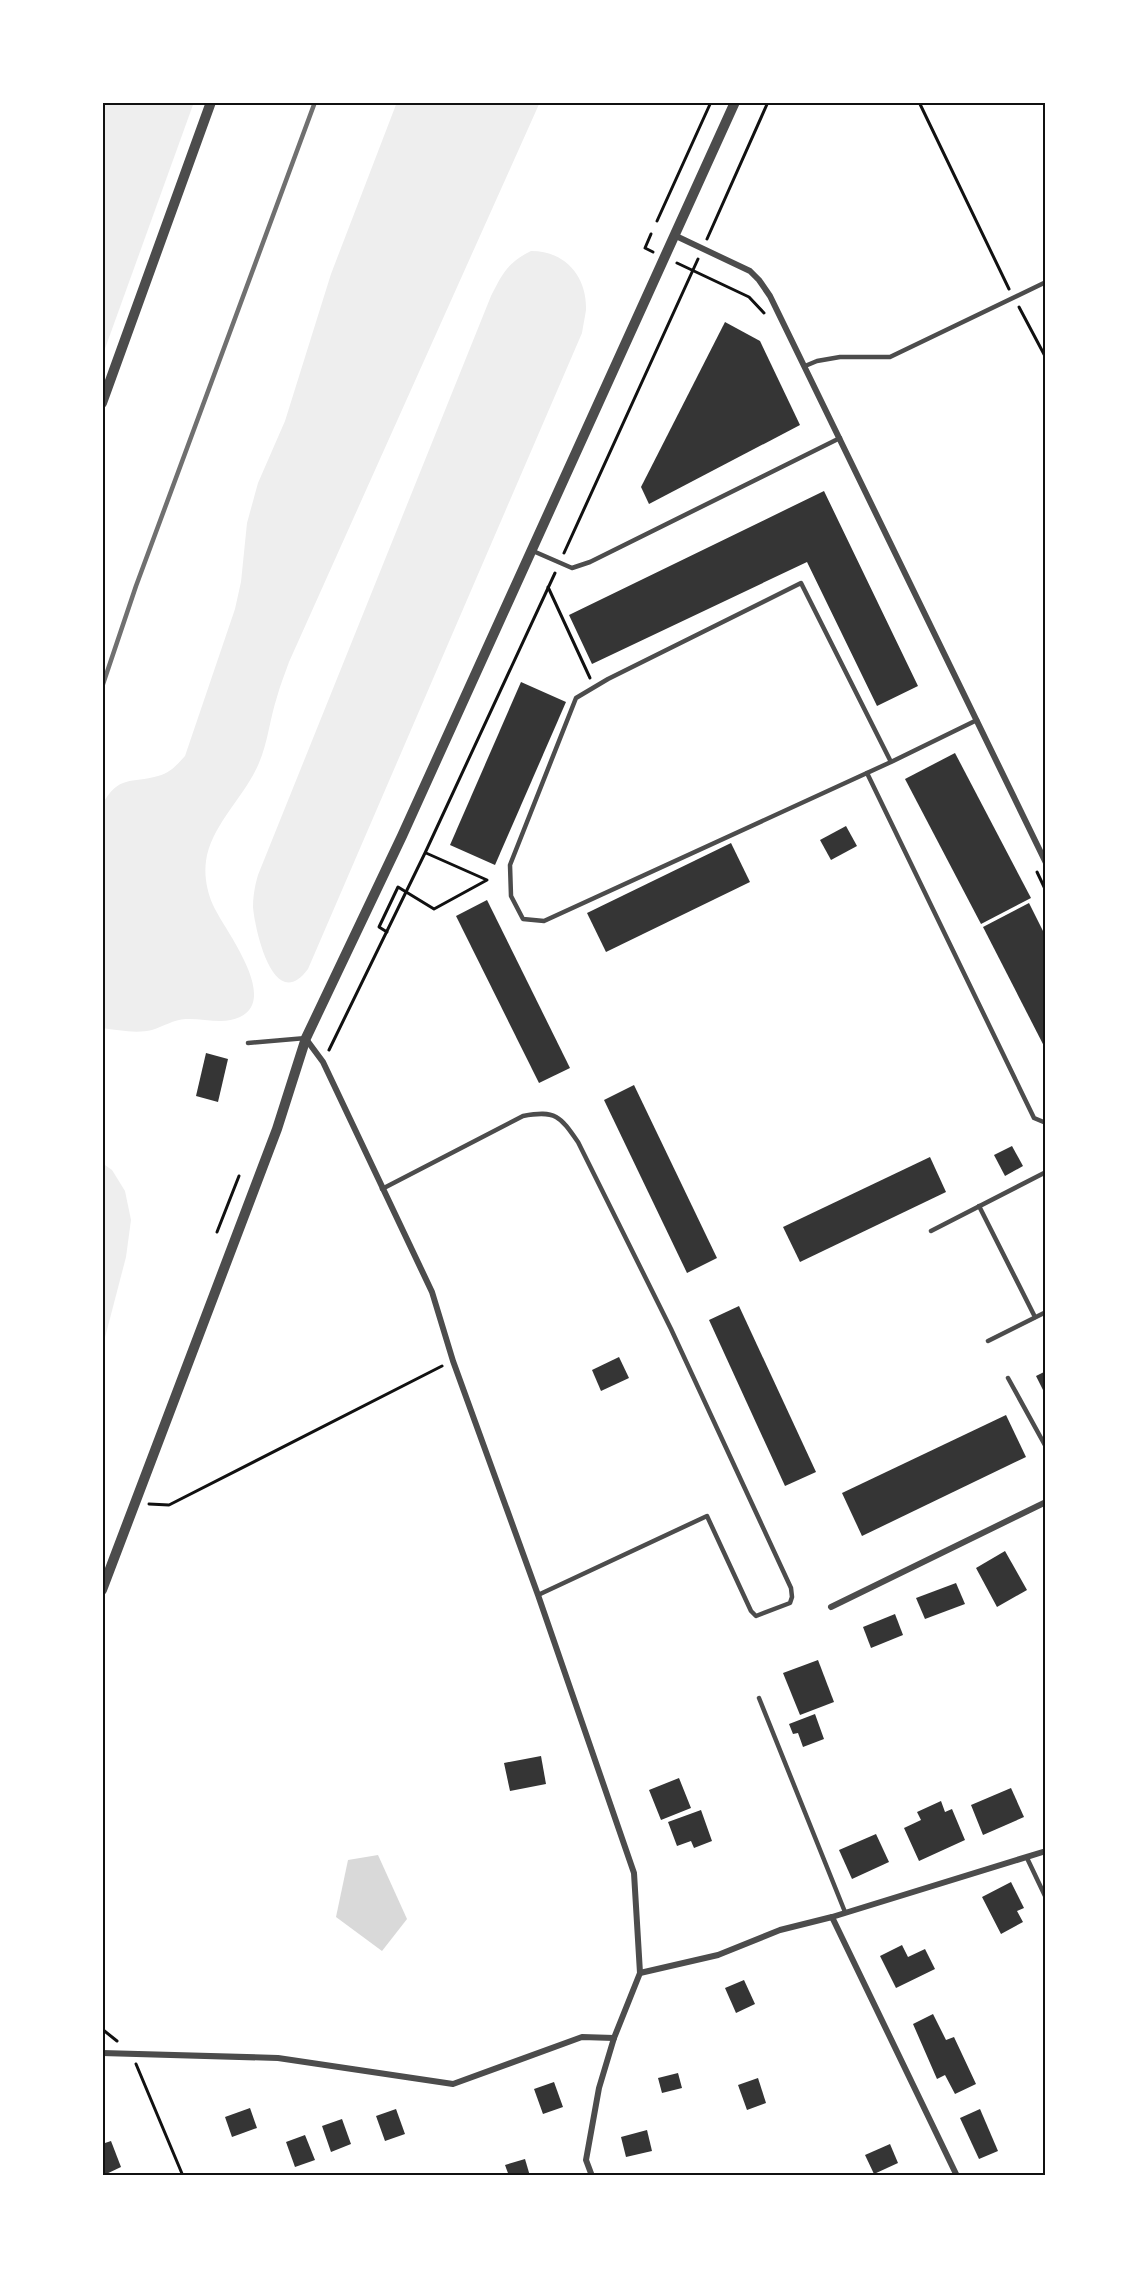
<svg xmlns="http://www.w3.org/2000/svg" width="1148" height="2278" font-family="Overpass,sans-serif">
<rect width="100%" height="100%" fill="#fff"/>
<g fill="#eee">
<polygon points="102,102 194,102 102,357"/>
<path d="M397,102h143l-251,560c-4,12 -9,23 -12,35 -7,21 -9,45 -18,66 -15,35 -48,62 -53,98 -2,15 1,30 7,44 10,23 67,93 27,112 -16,8 -37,1 -54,2 -13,1 -22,7 -34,11 -16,4 -34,0 -50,-2v-223c17,-31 29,-21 56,-29 12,-3 19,-11 27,-20l50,-147 6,-27 6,-59 11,-40 27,-62 46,-147z"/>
<path d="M531,251c34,0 56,25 55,59 -1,7 -3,16 -4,23l-274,636c-34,46 -53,-38 -55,-62 0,-11 2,-22 5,-32l233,-579c11,-22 17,-34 40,-45z"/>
<polygon points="102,1163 112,1170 125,1191 131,1220 126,1257 102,1349"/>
</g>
<polygon fill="#d9d9d9" points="378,1855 407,1919 382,1951 336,1917 348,1860"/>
<g fill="#353535">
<polygon points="725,322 760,341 800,425 649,504 641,487"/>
<polygon points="824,491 918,686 877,706 807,562 592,664 569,615"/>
<polygon points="521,682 566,702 495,865 450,845"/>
<polygon points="955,753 1031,898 981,924 905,779"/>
<polygon points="846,826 857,846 831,860 820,840"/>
<polygon points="731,843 750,882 606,952 587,913"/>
<polygon points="487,900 570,1068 539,1083 456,916"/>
<polygon points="1029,903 1046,937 1046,1050 983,927"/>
<polygon points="206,1053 228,1059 218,1102 196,1096"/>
<polygon points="634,1085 717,1258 687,1273 604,1100"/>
<polygon points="1012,1146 1023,1166 1005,1176 994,1155"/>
<polygon points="930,1157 946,1192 800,1262 783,1227"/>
<polygon points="739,1306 816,1472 785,1486 709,1320"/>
<polygon points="619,1357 629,1378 601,1391 592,1370"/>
<polygon points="1046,1371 1046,1396 1036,1376"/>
<polygon points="1006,1415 1026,1457 862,1536 842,1493"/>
<polygon points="1005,1551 1027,1590 997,1607 976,1568"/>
<polygon points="956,1583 965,1604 925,1619 916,1598"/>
<polygon points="895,1614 903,1635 871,1648 863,1627"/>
<polygon points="818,1660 834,1702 800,1715 783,1673"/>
<polygon points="815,1714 824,1739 803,1747 798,1733 793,1734 789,1724"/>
<polygon points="541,1756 546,1784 510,1791 504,1763"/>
<polygon points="679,1778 691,1808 661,1820 649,1790"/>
<polygon points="1011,1788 1024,1817 983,1835 971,1805"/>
<polygon points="941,1801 945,1812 952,1809 965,1840 919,1861 904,1828 921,1820 917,1812"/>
<polygon points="701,1810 712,1841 694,1848 691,1841 677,1846 668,1822"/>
<polygon points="876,1834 889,1862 852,1879 839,1850"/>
<polygon points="1011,1882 1024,1908 1017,1911 1023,1922 1001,1934 982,1897"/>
<polygon points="902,1945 908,1957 925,1949 935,1969 896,1988 880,1956"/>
<polygon points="744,1980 755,2004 736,2013 725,1988"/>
<polygon points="933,2014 946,2040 954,2037 976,2084 955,2094 945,2075 937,2079 913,2024"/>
<polygon points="678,2073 682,2088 662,2093 658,2078"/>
<polygon points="758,2078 766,2103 747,2110 738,2085"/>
<polygon points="554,2082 563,2107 543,2114 534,2089"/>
<polygon points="250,2108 257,2128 232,2137 225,2117"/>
<polygon points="396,2109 405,2134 385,2141 376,2116"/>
<polygon points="980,2109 998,2151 979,2159 960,2118"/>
<polygon points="342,2119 351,2144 331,2152 322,2126"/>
<polygon points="647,2130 652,2151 626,2157 621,2137"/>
<polygon points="305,2135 315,2160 295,2167 286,2142"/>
<polygon points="111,2141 121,2167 102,2176 102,2144"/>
<polygon points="890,2144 898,2163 874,2174 865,2155"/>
<polygon points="525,2159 530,2176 509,2176 505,2165"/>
</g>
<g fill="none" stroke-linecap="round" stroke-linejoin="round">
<g stroke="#111" stroke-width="3">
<polyline points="919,102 1009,289"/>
<polyline points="657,221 711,102"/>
<polyline points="651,234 645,248 653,252"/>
<polyline points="707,239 768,102"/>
<polyline points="677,263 749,297 764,313"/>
<polyline points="1019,307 1046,358"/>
<polyline points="564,553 698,259"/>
<polyline points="548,587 590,678"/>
<polyline points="1037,872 1046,891"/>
<polyline points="387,932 379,927 398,887 434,909 487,880 426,853"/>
<polyline points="329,1050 425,853 555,573"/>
<polyline points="217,1232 239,1176"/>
<polyline points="149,1504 169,1505 442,1366"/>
<polyline points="102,2029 117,2041"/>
<polyline points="136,2064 183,2176"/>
</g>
<g stroke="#4c4c4c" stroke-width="4.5">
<polyline points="805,366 817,361 840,357 890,357 1046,282"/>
<polyline points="533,551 572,568 590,562 840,438"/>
<polyline points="891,762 801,583 608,679 576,698 510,865 511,896 523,919 544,921 891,762 977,720"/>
<polyline points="867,773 1034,1118 1046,1123"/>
<polyline points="248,1043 306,1038"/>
<path d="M382,1189l141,-73c33,-6 37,0 55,26l93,187 120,259 1,9 -2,6 -34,13 -5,-5 -44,-95 -169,79"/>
<polyline points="979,1206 1035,1317"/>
<polyline points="931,1231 1046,1172"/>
<polyline points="988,1341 1046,1312"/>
<polyline points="1008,1378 1046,1447"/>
<polyline points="759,1698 845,1912"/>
<polyline points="1027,1858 1046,1898"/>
</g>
<g stroke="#4c4c4c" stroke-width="6">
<polyline points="676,236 750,271 759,280 770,296 1046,863"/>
<polyline points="306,1039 323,1062 432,1292 453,1361 538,1595 634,1873 640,1973 614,2038 599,2088 586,2160 592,2176"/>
<polyline points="831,1607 1046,1502"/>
<polyline points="832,1917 1046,1851"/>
<polyline points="640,1973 718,1955 780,1930 832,1917 957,2176"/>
<polyline points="102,2053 278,2058 453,2084 582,2037 614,2038"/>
</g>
<g stroke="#4c4c4c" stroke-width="10">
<polyline points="102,403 211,102"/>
<polyline points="102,1590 277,1129 306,1038 402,836 735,102"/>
</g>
<polyline stroke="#707070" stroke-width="4.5" points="102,687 136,586 315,102"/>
</g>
<rect width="1148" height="2278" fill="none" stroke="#ffffff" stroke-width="207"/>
<rect x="104" y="104" width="940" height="2070" fill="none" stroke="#111" stroke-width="2"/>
</svg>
